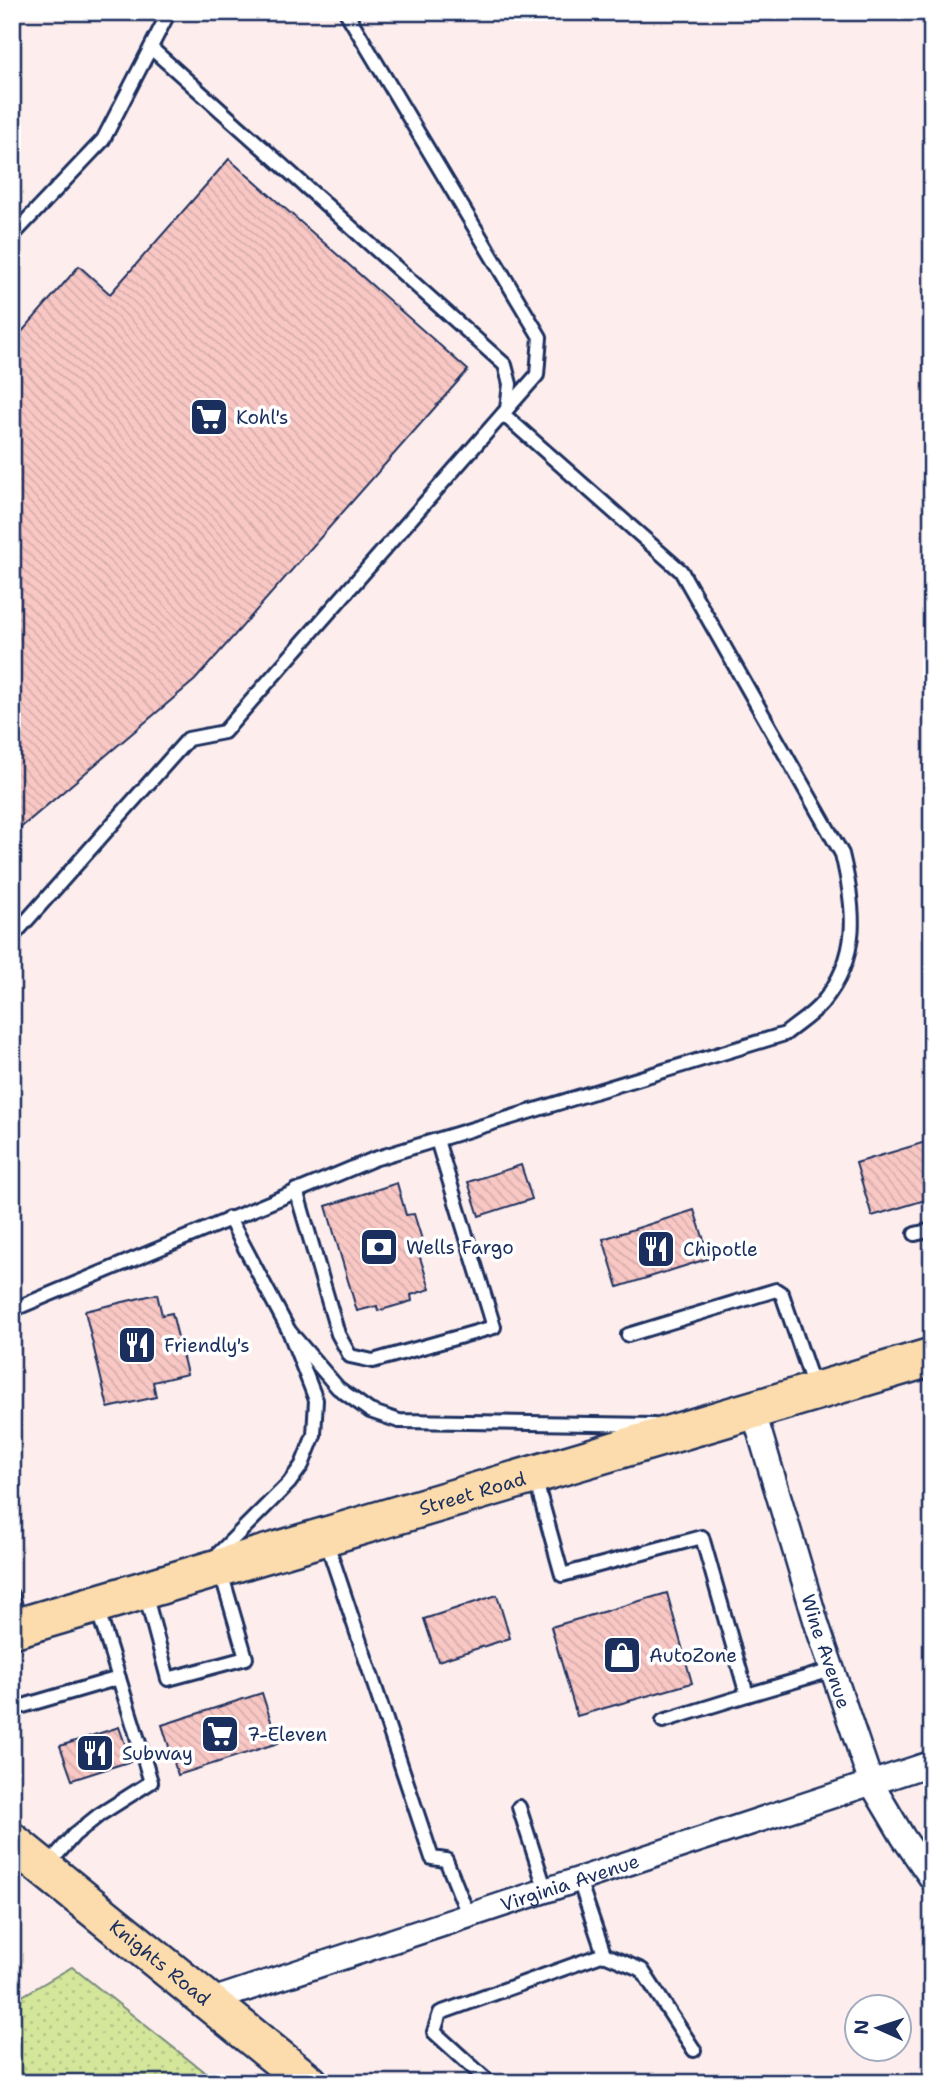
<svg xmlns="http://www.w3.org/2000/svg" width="944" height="2095" font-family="'Shantell Sans',sans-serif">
<defs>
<pattern id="grass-dots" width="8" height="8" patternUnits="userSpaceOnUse" patternTransform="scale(1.75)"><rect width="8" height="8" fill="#d3e69a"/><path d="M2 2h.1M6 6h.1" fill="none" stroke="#b5c687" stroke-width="1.8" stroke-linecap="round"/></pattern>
<pattern id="building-back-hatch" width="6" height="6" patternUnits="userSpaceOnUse" patternTransform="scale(1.75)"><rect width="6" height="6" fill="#f9c8c4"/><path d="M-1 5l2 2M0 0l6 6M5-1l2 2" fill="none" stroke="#d5acab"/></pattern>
</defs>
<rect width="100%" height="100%" fill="#fdeeed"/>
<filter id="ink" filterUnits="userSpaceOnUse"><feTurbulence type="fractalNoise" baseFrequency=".0143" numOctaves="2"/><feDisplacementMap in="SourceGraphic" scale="14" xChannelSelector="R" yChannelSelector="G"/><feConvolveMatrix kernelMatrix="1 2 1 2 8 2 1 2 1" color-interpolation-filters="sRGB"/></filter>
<g filter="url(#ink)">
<polygon fill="url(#grass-dots)" stroke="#778a7c" stroke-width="2" points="72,1967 218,2083 12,2083 12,2002"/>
<g fill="url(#building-back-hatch)" stroke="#1b2f5e" stroke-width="2">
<polygon points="229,159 468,370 195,680 12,835 12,343 79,266 110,294"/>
<polygon points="932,1140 932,1198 872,1216 856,1163"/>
<polygon points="521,1165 532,1199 479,1216 468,1182"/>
<polygon points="397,1183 406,1215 414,1214 424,1246 417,1248 430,1289 411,1295 412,1301 378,1311 377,1306 357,1311 326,1206"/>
<polygon points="694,1210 710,1258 618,1287 603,1239"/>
<polygon points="157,1294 162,1315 172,1313 187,1374 153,1382 156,1397 108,1408 85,1311"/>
<polygon points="667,1593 692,1683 577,1716 551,1627"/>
<polygon points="497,1595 510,1638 438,1661 424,1619"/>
<polygon points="262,1693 278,1743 178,1775 162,1725"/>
<polygon points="119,1727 131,1761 72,1780 60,1746"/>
</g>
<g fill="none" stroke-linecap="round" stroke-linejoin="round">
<defs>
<g id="lane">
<polyline points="151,48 505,365 510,384 507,409"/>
<polyline points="12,236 103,140 169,12"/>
<polyline points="12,937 188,739 224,732 537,375 540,337 346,12"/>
<polyline points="296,1190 338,1334 350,1356 373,1361 494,1327 437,1140"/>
<polyline points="915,1234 932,1230"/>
<path d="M12,1310l362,-151 411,-125c12,-10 27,-19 37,-31 39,-47 33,-95 20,-149l-161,-283 -178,-157"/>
<polyline points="289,1331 338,1388 370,1411 399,1421 654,1425"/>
<polyline points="628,1335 776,1290 782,1294 814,1387"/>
<polyline points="535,1478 562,1575 702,1537 747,1695 832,1670"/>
<polyline points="326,1540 432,1858 446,1860 469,1917"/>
<polyline points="213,1559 289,1483 302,1465 314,1435 316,1400 289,1331 229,1218"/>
<polyline points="145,1593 168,1679 246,1658 220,1569"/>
<polyline points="12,1596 20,1623"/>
<polyline points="23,1706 119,1678"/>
<polyline points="663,1721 747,1695"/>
<polyline points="519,1807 546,1891"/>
<polyline points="47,1866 74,1835 99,1815 151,1782 97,1607"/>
<polyline points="604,1954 642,1970 694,2050"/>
<polyline points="490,2083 434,2032 440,2013 604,1954 579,1880"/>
</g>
<g id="street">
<path id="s1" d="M753,1410l64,215 54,158 32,54 29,42"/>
<path id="s2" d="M207,2002l725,-239"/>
</g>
<g id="primary">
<path id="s3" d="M12,1629l920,-272"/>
<path id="s4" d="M12,1842l297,241"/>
</g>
</defs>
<use href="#lane" stroke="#1b2f5e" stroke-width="18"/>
<use href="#street" stroke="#1b2f5e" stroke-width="28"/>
<use href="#primary" stroke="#1b2f5e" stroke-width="42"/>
<use href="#lane" stroke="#fff" stroke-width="12"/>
<use href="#street" stroke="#fff" stroke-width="23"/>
<use href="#primary" stroke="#fcdcac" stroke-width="37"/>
</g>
</g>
<defs>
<symbol id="supermarket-square" viewBox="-11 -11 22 22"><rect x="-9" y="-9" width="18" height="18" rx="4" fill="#1b2f5e" stroke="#fff"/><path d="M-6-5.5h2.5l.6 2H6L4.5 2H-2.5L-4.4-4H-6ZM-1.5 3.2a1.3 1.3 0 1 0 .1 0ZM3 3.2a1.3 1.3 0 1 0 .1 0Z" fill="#fff"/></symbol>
<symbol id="bank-square" viewBox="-11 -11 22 22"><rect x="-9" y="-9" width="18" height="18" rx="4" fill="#1b2f5e" stroke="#fff"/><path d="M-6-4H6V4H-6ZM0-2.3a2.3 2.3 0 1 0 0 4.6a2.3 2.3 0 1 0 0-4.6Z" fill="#fff"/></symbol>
<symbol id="restaurant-square" viewBox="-11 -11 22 22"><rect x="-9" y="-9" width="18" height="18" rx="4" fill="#1b2f5e" stroke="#fff"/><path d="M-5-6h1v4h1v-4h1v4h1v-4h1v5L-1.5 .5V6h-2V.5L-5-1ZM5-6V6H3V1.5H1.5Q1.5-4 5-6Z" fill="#fff"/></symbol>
<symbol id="shop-square" viewBox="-11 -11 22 22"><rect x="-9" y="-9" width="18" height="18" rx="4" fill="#1b2f5e" stroke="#fff"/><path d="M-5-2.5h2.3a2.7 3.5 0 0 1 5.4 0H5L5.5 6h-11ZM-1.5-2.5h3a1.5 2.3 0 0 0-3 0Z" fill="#fff"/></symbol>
</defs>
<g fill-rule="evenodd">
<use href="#supermarket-square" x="187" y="395" width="44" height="44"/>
<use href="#bank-square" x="357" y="1225" width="44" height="44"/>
<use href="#restaurant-square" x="634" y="1227" width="44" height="44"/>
<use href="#restaurant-square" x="115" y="1323" width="44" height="44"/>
<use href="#shop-square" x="600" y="1633" width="44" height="44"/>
<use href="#supermarket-square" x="198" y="1712" width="44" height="44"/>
<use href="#restaurant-square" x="73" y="1731" width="44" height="44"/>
</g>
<g text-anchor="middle" stroke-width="7" stroke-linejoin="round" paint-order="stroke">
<g font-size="19" fill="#1b2f5e" stroke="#fff" text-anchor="start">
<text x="236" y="424">Kohl's</text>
<text x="406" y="1254">Wells Fargo</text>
<text x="683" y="1256">Chipotle</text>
<text x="164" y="1352">Friendly's</text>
<text x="649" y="1662">AutoZone</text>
<text x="247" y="1741">7-Eleven</text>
<text x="122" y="1760">Subway</text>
</g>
<g font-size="19" fill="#1b2f5e" stroke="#fff">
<text dy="7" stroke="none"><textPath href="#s3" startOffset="480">Street Road</textPath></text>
<text dy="7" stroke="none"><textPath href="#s1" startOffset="252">Wine Avenue</textPath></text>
<text dy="7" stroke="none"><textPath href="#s2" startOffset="382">Virginia Avenue</textPath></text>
<text dy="7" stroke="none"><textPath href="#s4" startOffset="191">Knights Road</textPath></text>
</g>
</g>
<rect width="944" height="2095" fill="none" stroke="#fff" stroke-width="42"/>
<rect x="21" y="21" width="902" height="2053" fill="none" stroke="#1b2f5e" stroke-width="2.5" filter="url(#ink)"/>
<g transform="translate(878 2028) rotate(273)"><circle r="33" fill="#ffffff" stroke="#a4acbf" stroke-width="2"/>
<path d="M0-5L12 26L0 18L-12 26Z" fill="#1b2f5e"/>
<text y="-10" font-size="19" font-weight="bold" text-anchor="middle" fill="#1b2f5e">N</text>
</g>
</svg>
